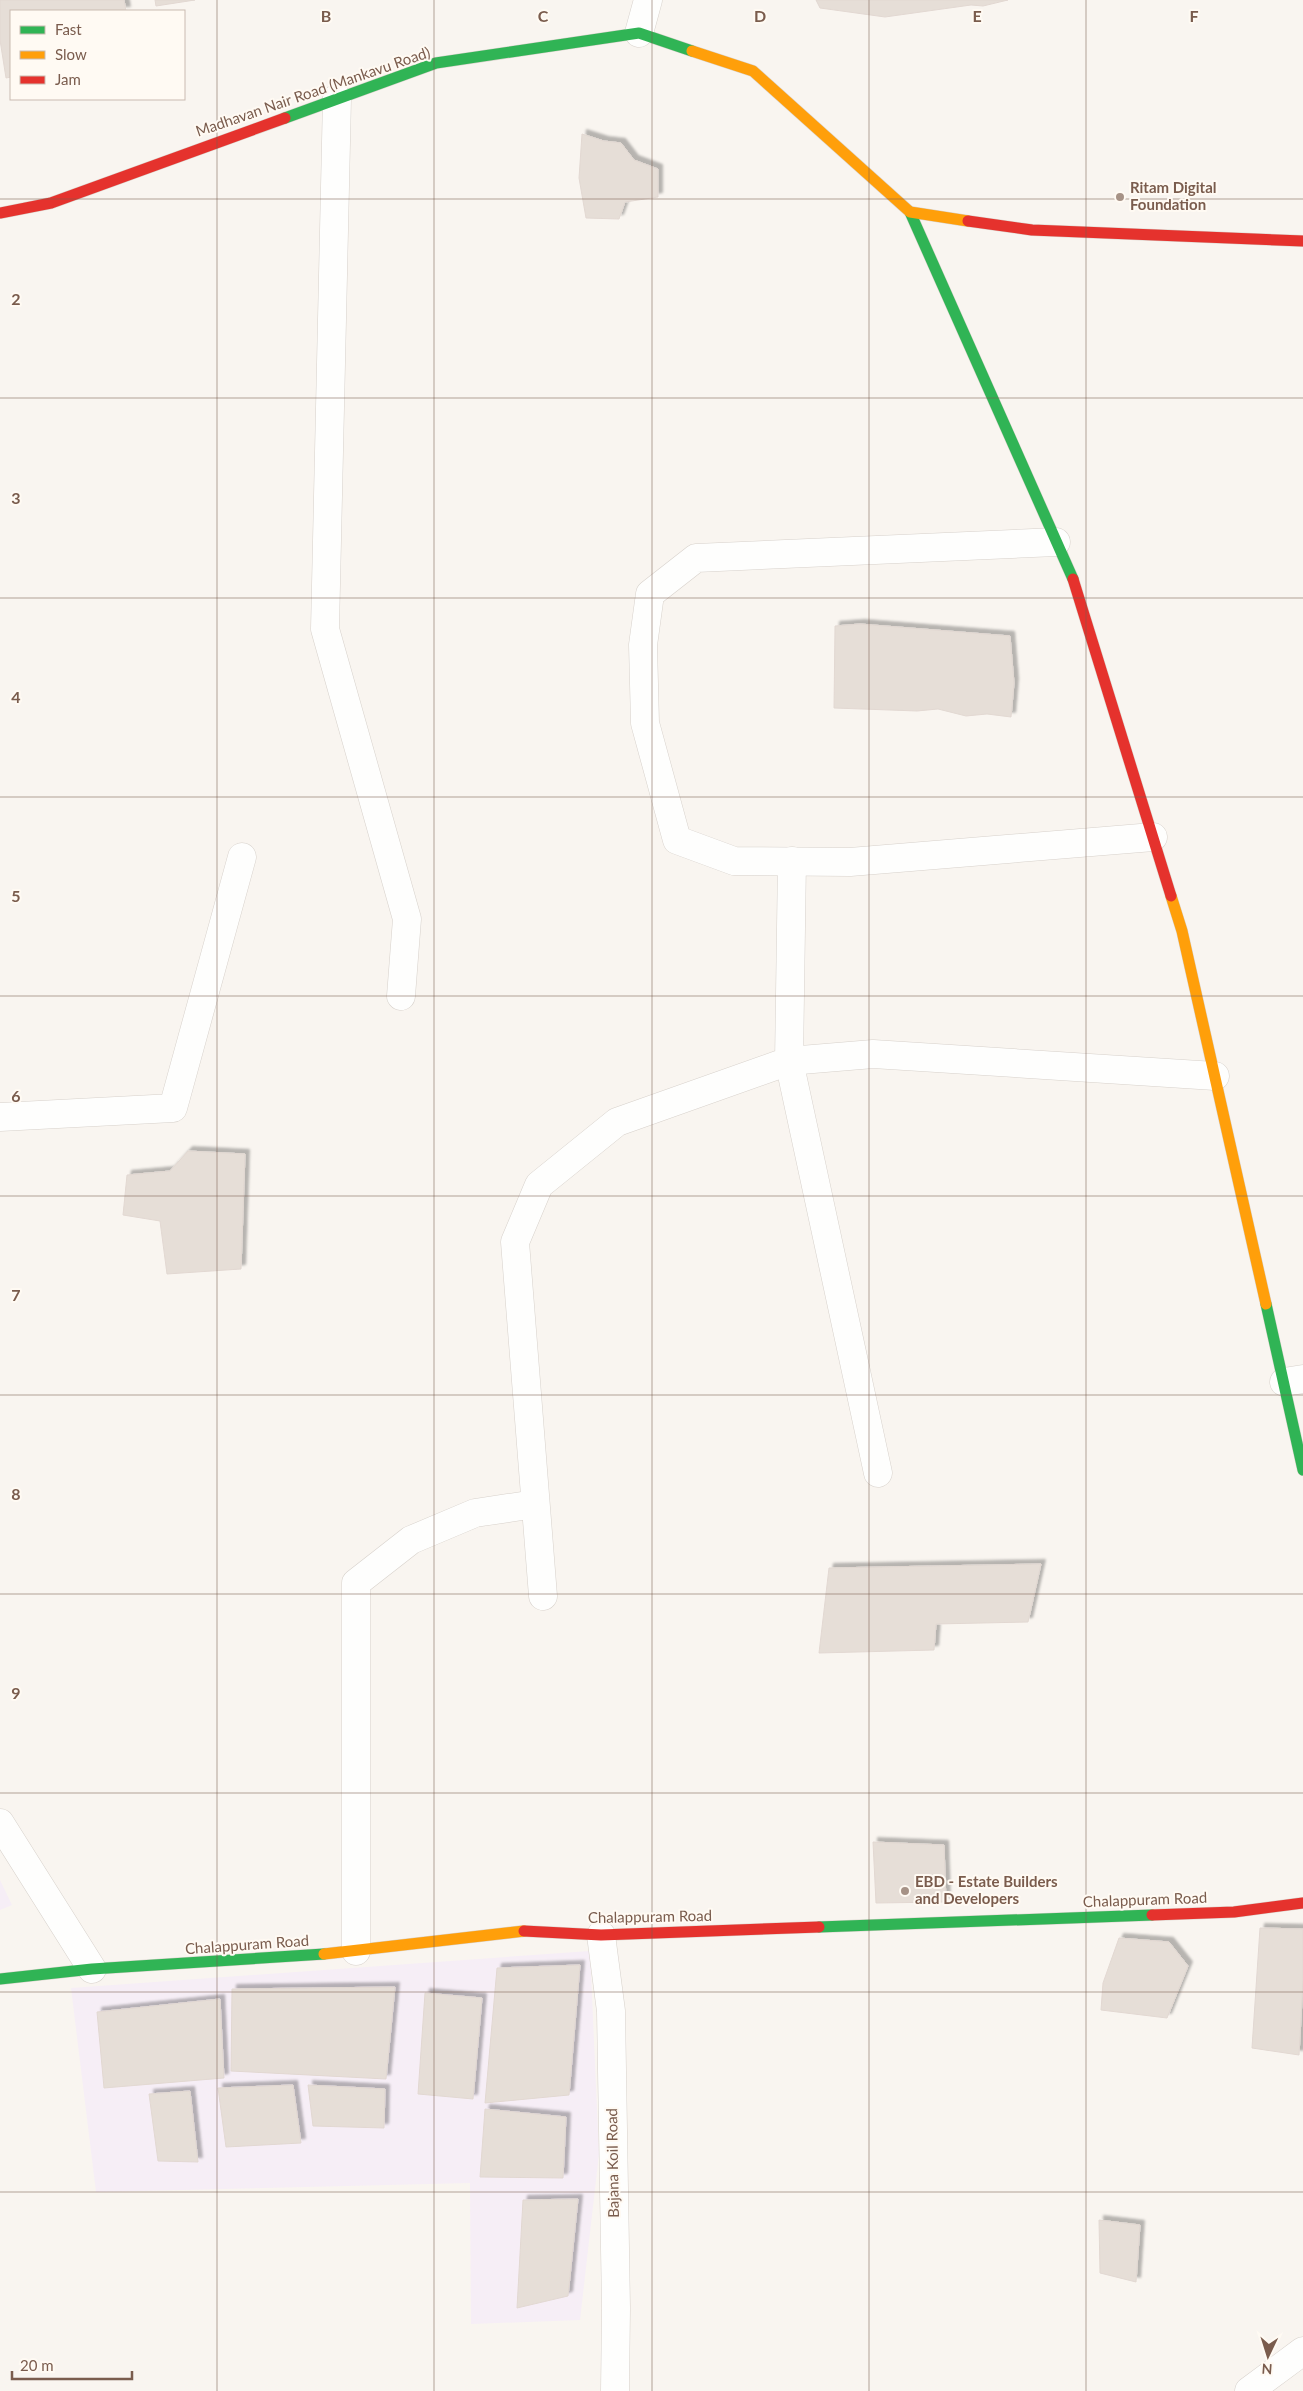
<svg xmlns="http://www.w3.org/2000/svg" width="1303" height="2391" font-family="Lato,sans-serif">
<defs>
<filter id="shadow"><feDropShadow dx="4.5" dy="-4.5" stdDeviation="1" flood-color="#0004"/></filter>
</defs>
<rect width="100%" height="100%" fill="#f9f5f0"/>
<g fill="#f6eef6">
<polygon points="0,1880 12,1905 0,1910"/>
<polygon points="590,1951 599,2154 580,2320 471,2324 470,2183 96,2192 71,1988"/>
</g>
<g fill="#e6ded7" stroke="#e2d8d2" filter="url(#shadow)">
<polygon points="0,0 124,0 126,11 11,11 11,77 6,78 0,40"/>
<polygon points="155,0 195,0 156,6"/>
<polygon points="816,0 1008,0 983,6 971,5 885,17 820,8"/>
<polygon points="582,134 604,141 621,143 634,160 658,169 658,197 625,202 619,219 586,218 579,178"/>
<polygon points="860,624 1010,636 1014,683 1011,717 987,714 966,716 938,709 917,711 834,708 835,626"/>
<polygon points="188,1151 245,1154 241,1269 167,1274 160,1221 123,1215 127,1175 170,1171"/>
<polygon points="1041,1564 1028,1622 936,1624 934,1650 819,1653 829,1568"/>
<polygon points="873,1842 944,1845 946,1902 876,1903"/>
<polygon points="1260,1928 1303,1929 1303,1981 1299,2055 1252,2048"/>
<polygon points="1119,1938 1169,1942 1188,1966 1167,2018 1101,2010 1103,1983"/>
<polygon points="580,1965 569,2095 485,2103 497,1968"/>
<polygon points="395,1987 386,2079 231,2071 232,1989"/>
<polygon points="425,1993 482,1998 473,2099 418,2094"/>
<polygon points="220,1999 224,2078 104,2088 97,2012"/>
<polygon points="293,2085 301,2143 226,2147 218,2088"/>
<polygon points="308,2085 385,2089 384,2128 313,2126"/>
<polygon points="190,2091 198,2162 158,2161 149,2094"/>
<polygon points="485,2109 566,2117 563,2178 480,2177"/>
<polygon points="578,2199 568,2296 517,2308 523,2200"/>
<polygon points="1099,2220 1140,2225 1136,2282 1100,2273"/>
</g>
<g fill="none" stroke-linecap="round" stroke-linejoin="round">
<defs>
<g id="street">
<polyline points="639,33 648,0"/>
<polyline points="337,98 325,629 407,919 401,996"/>
<polyline points="1056,542 696,558 650,594 643,645 645,723 677,840 734,861 850,862 1153,837"/>
<polyline points="0,1117 173,1108 242,857"/>
<polyline points="1284,1382 1303,1379"/>
<polyline points="878,1473 789,1061 873,1054 1215,1076"/>
<polyline points="543,1596 515,1242 539,1185 617,1122 789,1061 792,861"/>
<polyline points="0,1823 92,1969"/>
<polyline points="601,1935 611,2011 616,2308 615,2391"/>
<polyline points="356,1951 356,1583 411,1540 475,1513 535,1504"/>
<polyline points="1249,2391 1303,2351"/>
</g>
<g id="fast">
<polyline points="285,118 436,63 639,33 692,51"/>
<polyline points="910,212 1073,579"/>
<polyline points="1266,1304 1303,1470"/>
<polyline points="819,1927 1152,1915"/>
<polyline points="0,1979 92,1969 324,1954"/>
</g>
<g id="slow">
<polyline points="692,51 753,71 910,212 968,221"/>
<polyline points="1171,896 1182,931 1266,1304"/>
<polyline points="324,1954 524,1931"/>
</g>
<g id="jam">
<polyline points="0,213 51,203 285,118"/>
<polyline points="968,221 1032,230 1303,241"/>
<polyline points="1073,579 1171,896"/>
<polyline points="1152,1915 1234,1912 1303,1903"/>
<polyline points="524,1931 601,1935 819,1927"/>
</g>
</defs>
<use href="#street" stroke="#d7d1cb" stroke-width="29"/>
<use href="#fast" stroke="#d9d2cb" stroke-width="12"/>
<use href="#slow" stroke="#d9d2cb" stroke-width="12"/>
<use href="#jam" stroke="#d9d2cb" stroke-width="12"/>
<use href="#street" stroke="#fefefd" stroke-width="28"/>
<use href="#fast" stroke="#30b455" stroke-width="11"/>
<use href="#slow" stroke="#ff9f0a" stroke-width="11"/>
<use href="#jam" stroke="#e5322d" stroke-width="11"/>
</g>
<path fill="none" stroke="#7a5c4d" stroke-width="1" stroke-opacity="0.55" d="M217,0v2391M434,0v2391M652,0v2391M869,0v2391M1086,0v2391M0,199h1303M0,398h1303M0,598h1303M0,797h1303M0,996h1303M0,1196h1303M0,1395h1303M0,1594h1303M0,1793h1303M0,1992h1303M0,2192h1303"/>
<g fill="#a69286" stroke="#fffaf3" stroke-width="2">
<circle cx="1120" cy="197" r="5"/>
<circle cx="905" cy="1891" r="5"/>
</g>
<g text-anchor="middle" stroke-width="4" stroke-linejoin="round" paint-order="stroke">
<g font-size="15" fill="#7a5c4d" stroke="#fffaf3">
<text transform="translate(313 92) rotate(-19)" y="5">Madhavan Nair Road (Mankavu Road)</text>
<text transform="translate(1145 1900) rotate(-2)" y="5">Chalappuram Road</text>
<text transform="translate(650 1917) rotate(-1)" y="5">Chalappuram Road</text>
<text transform="translate(247 1945) rotate(-4)" y="5">Chalappuram Road</text>
<text transform="translate(613 2163) rotate(-91)" y="5">Bajana Koil Road</text>
</g>
<g font-size="15" font-weight="bold" fill="#7a5c4d" stroke="#fffaf3" text-anchor="start">
<text x="1130" y="193">Ritam Digital<tspan x="1130" dy="17">Foundation</tspan></text>
<text x="915" y="1887">EBD - Estate Builders<tspan x="915" dy="17">and Developers</tspan></text>
</g>
</g>
<g font-size="16" text-anchor="middle" font-weight="bold" fill="#7a5c4d" stroke="#fffaf3" stroke-width="4" stroke-linejoin="round" paint-order="stroke">
<text x="326" y="22">B</text>
<text x="543" y="22">C</text>
<text x="760" y="22">D</text>
<text x="977" y="22">E</text>
<text x="1194" y="22">F</text>
<text x="16" y="305">2</text>
<text x="16" y="504">3</text>
<text x="16" y="703">4</text>
<text x="16" y="902">5</text>
<text x="16" y="1102">6</text>
<text x="16" y="1301">7</text>
<text x="16" y="1500">8</text>
<text x="16" y="1699">9</text>
</g>
<rect x="10" y="10" width="175" height="90" fill="#fffaf3" stroke="#cabbb1"/>
<rect x="20" y="26" width="25" height="8" fill="#30b455" stroke="#cabbb1"/>
<text x="55" y="35" font-size="15" fill="#7a5c4d">Fast</text>
<rect x="20" y="51" width="25" height="8" fill="#ff9f0a" stroke="#cabbb1"/>
<text x="55" y="60" font-size="15" fill="#7a5c4d">Slow</text>
<rect x="20" y="76" width="25" height="8" fill="#e5322d" stroke="#cabbb1"/>
<text x="55" y="85" font-size="15" fill="#7a5c4d">Jam</text>
<g transform="translate(1268 2356) rotate(184)" stroke="#fffaf3" stroke-width="4" paint-order="stroke">
<path d="M0-4L9 19L0 12L-9 19Z" fill="#7a5c4d"/>
<text y="-8" font-size="14" font-weight="bold" text-anchor="middle" fill="#7a5c4d">N</text>
</g>
<path d="M12 2371v8h120v-8" fill="none" stroke="#7a5c4d" stroke-width="2.5"/>
<text x="20" y="2371" font-size="15" fill="#7a5c4d" stroke="#fffaf3" stroke-width="4" paint-order="stroke">20 m</text>
</svg>
